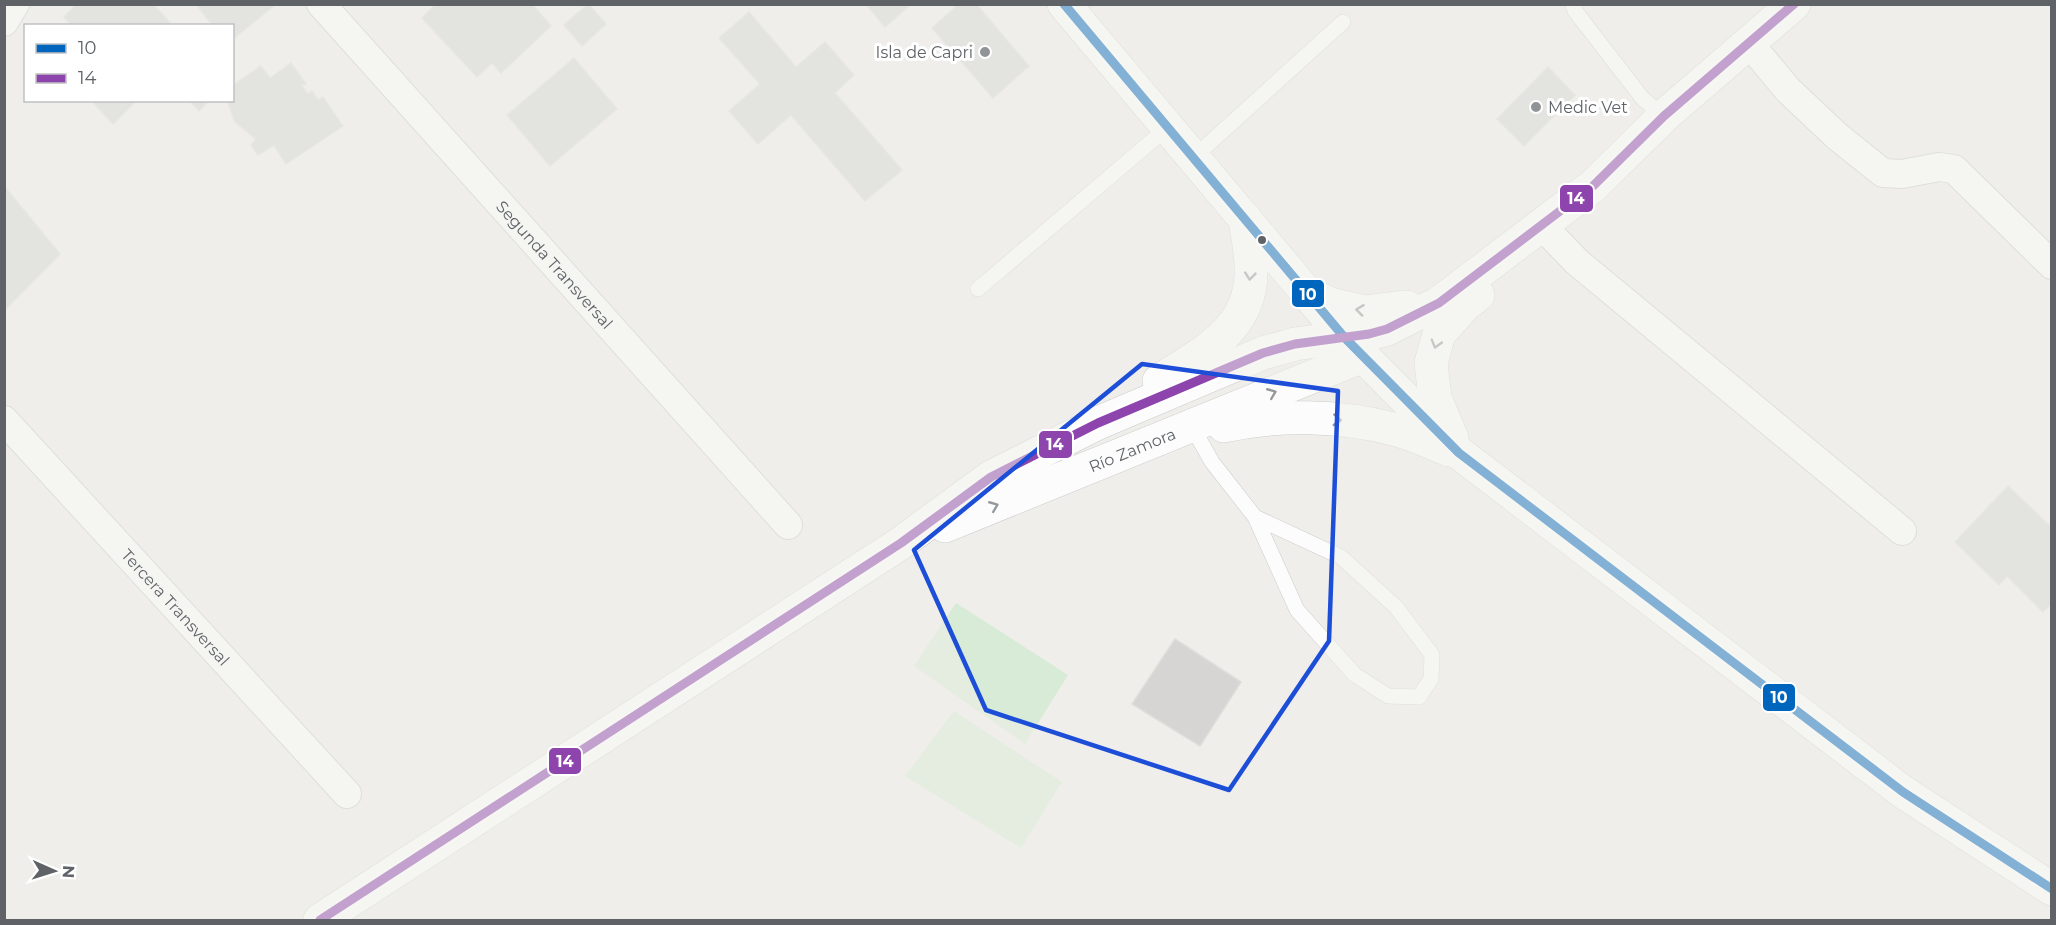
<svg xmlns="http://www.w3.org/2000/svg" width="2056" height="925" font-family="Montserrat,sans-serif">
<rect width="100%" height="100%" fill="#efeeea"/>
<g fill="#d8ebd6">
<polygon points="956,603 1068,675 1025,744 914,666"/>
<polygon points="954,711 1062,782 1021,848 905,776"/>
</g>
<g fill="#d6d5d3" stroke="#deddd9" stroke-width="1.5">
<polygon points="77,4 153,4 173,26 72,26 64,17"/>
<polygon points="196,4 276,4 232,40 232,26 213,26"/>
<polygon points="436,4 532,4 551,26 501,73 492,63 477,77 422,18"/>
<polygon points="588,4 606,24 582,46 564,25"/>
<polygon points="866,4 911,4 885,27"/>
<polygon points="959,4 976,4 1029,66 993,98 932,28"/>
<polygon points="749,12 796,67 825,42 854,75 835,93 902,170 865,201 791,115 758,144 729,111 760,84 719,38"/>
<polygon points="574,58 617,109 550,166 507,115"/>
<polygon points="291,63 306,84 301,85 308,94 312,91 318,100 323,97 343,126 286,164 274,145 258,155 251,145 256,139 235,122 227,100 232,100 232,86 261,66 270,78"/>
<polygon points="1548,67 1575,95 1524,146 1497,119"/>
<polygon points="91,100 137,100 113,124"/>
<polygon points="189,100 210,100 199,111"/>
<polygon points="4,186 60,254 4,311"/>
<polygon points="2008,486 2052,528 2052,603 2043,612 2007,576 1999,585 1955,542"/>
<polygon points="1175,639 1241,682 1200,746 1132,704"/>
</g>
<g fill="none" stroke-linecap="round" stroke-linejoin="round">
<defs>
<g id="service">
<polyline points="1573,4 1575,11 1643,99 1664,116"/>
<polyline points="1193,158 1343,22"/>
<polyline points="978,289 1167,128"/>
<polyline points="1195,432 1212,462 1255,517 1297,610 1355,675 1388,696 1419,697 1431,679 1432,655 1396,607 1341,557 1255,517"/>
</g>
<g id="minor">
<path id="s1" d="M321,4l467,521"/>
<polyline points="4,22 15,4"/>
<polyline points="1749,43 1788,90 1838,137 1883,173 1902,174 1939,167 1954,169 2052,265"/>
<polyline points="1551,235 1577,262 1902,531"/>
<path id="s2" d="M4,420l343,374"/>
</g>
<g id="tertiary">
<polyline points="1064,4 1344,337 1459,453 1903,792 2052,889"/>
<polyline points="1309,294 1330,304 1365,312 1407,307"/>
<path d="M1159,381c42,-28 91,-50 92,-107 1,-19 -4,-38 -6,-56"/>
<path d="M1224,426c54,-12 115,-11 169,3 19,4 38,14 56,21"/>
<polyline points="1452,438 1435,398 1431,363 1439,334 1465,305 1478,295"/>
<path id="s3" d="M945,526l418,-170"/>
<polyline points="320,920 901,543 991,477 1098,423 1263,353 1295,344 1369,334 1387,329 1439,303 1593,186 1664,116 1794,4"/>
</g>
</defs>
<use href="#service" stroke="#cbcccc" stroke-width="16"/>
<use href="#minor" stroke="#cbcccc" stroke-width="30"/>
<use href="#tertiary" stroke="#cbcccc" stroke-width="34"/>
<use href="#service" stroke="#fdfcfc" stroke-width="15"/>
<use href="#minor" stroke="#fdfcfc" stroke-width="28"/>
<use href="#tertiary" stroke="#fdfcfc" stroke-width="33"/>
<defs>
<polyline id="bus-1" points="1064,4 1344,337 1459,453 1903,792 2052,889"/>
<polyline id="bus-2" points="320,920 901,543 991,477 1098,423 1263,353 1295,344 1369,334 1387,329 1439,303 1593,186 1664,116 1794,4"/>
</defs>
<use href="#bus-1" stroke="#fff" stroke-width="14"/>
<use href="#bus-2" stroke="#fff" stroke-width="14"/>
<use href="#bus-1" stroke="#0065bd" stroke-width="9"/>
<use href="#bus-2" stroke="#8e44ad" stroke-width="9"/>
</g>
<defs><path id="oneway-chevron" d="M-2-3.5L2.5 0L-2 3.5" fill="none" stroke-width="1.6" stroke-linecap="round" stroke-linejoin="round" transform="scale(1.5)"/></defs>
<g stroke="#96999c">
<use href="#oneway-chevron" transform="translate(1250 276) rotate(96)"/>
<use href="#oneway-chevron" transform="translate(1360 310) rotate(-173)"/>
<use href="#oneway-chevron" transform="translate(1436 344) rotate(106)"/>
<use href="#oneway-chevron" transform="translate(1272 393) rotate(-22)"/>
<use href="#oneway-chevron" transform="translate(1337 420) rotate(3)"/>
<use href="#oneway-chevron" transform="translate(994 506) rotate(-22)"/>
</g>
<path d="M0 0H2056V925H0ZM1142,364l196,27 -9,250 -100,149 -243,-80 -72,-160z" fill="#efeeea" fill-opacity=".55" fill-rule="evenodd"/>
<path fill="none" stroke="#1d4ed8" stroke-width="4.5" stroke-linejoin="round" d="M1142,364l196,27 -9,250 -100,149 -243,-80 -72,-160z"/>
<g fill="#919496" stroke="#fff" stroke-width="2">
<circle cx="985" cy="52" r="6"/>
<circle cx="1536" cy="107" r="6"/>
</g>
<circle fill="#5f6368" stroke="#fff" stroke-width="2" cx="1262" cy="240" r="5"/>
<g text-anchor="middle" stroke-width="6" stroke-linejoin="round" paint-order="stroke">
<g font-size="16" fill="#5f6368" stroke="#fff" text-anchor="end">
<text x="973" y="58">Isla de Capri</text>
<text x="1548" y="113" text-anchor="start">Medic Vet</text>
</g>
<g font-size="16" fill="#5f6368" stroke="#fff">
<text dy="6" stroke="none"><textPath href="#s1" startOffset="350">Segunda Transversal</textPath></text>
<text dy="6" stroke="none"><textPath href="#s3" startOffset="202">Río Zamora</textPath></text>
<text dy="6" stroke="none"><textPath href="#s2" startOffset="254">Tercera Transversal</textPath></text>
</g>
</g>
<g stroke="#fff" stroke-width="2">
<rect x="1559" y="184" width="35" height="29" rx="6" fill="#8e44ad"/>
<rect x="1291" y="279" width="34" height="29" rx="6" fill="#0065bd"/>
<rect x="1038" y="430" width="35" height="29" rx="6" fill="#8e44ad"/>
<rect x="1762" y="683" width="34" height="29" rx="6" fill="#0065bd"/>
<rect x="548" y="747" width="34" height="28" rx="6" fill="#8e44ad"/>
</g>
<g font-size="16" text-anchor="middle" font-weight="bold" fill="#fff">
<text x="1576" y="204">14</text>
<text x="1308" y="300">10</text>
<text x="1055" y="450">14</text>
<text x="1779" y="703">10</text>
<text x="565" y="767">14</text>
</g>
<rect width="2056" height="925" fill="none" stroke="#5f6368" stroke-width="12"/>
<rect x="24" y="24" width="210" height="78" fill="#ffffff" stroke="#bfc1c3" stroke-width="1.5"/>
<rect x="36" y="44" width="30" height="9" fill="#0065bd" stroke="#bfc1c3" stroke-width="1.5"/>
<text x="78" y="54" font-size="18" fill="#5f6368">10</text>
<rect x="36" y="74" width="30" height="9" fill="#8e44ad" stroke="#bfc1c3" stroke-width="1.5"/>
<text x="78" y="84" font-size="18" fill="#5f6368">14</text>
<g transform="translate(54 871) rotate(93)" stroke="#ffffff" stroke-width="4.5" paint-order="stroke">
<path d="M0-4.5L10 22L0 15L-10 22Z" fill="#5f6368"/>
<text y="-9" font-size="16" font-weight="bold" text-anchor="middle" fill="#5f6368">N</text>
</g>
</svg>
